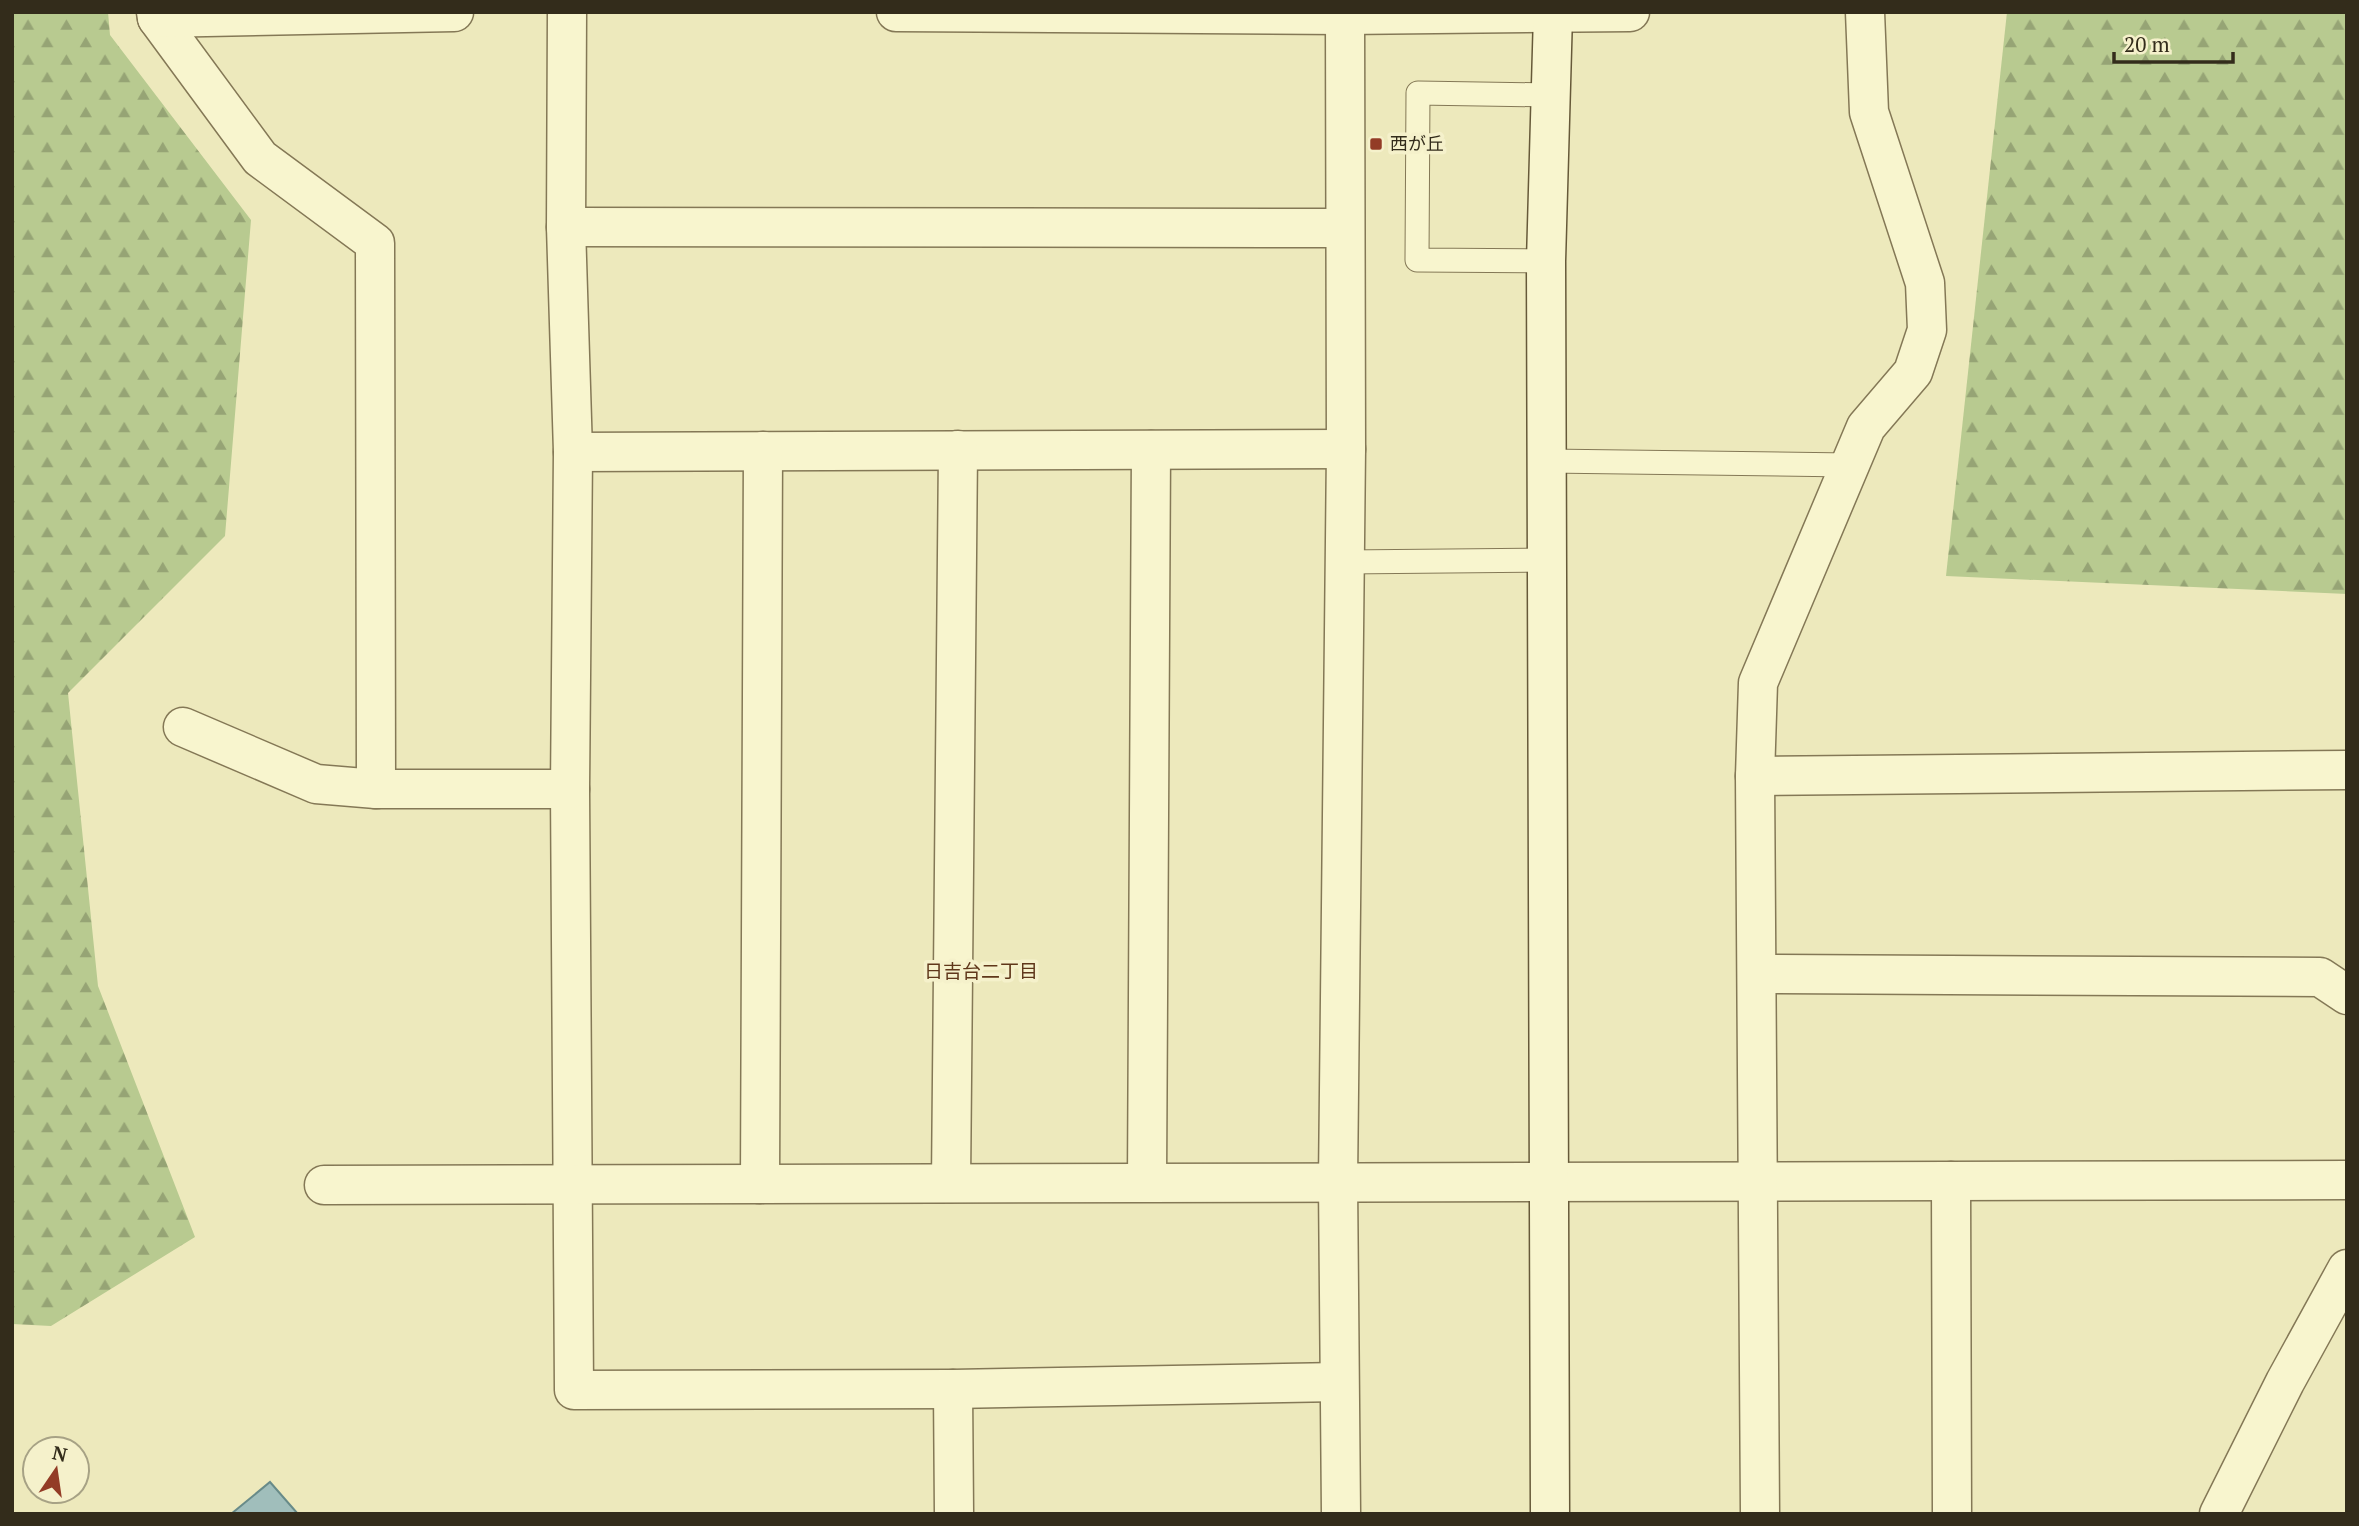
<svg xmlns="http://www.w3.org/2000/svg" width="2359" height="1526" font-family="'PT Serif','Noto Sans JP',serif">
<defs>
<pattern id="forest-firs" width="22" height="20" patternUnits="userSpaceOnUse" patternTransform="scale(1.75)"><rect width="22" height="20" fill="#b8ca90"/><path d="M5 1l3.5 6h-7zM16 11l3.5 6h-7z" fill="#96a475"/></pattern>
</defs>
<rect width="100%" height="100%" fill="#ede9bc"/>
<g fill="url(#forest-firs)">
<polygon points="12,12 108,12 110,35 251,220 225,536 68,693 98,986 195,1237 51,1326 12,1324"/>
<polygon points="2007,12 2347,12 2347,594 1946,576"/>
</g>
<polygon fill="#a0bebb" stroke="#688b89" stroke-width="2" points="270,1482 298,1514 231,1514"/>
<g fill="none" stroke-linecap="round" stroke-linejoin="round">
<defs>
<g id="lane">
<polyline points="1546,261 1417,260 1418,93 1550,95"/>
<polyline points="1547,461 1850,465"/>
<polyline points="1345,562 1547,560"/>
</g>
<g id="street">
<polyline points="156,12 157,18 260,158 375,243 376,789"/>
<polyline points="567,12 566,227 573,452 570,789 574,1390 953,1389 1339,1382"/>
<polyline points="896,12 1345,15 1630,12"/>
<polyline points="157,18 454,12"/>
<polyline points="566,227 1344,228"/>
<polyline points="573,452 1346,449"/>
<polyline points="183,727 316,784 376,789 570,789"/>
<polyline points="1755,776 2347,770"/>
<polyline points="1758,974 2320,977 2347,995"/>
<polyline points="1951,1181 1952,1514"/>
<polyline points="1147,1182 1151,450"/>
<polyline points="951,1183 958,450"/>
<polyline points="760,1184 763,451"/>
<polyline points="324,1185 2347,1180"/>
<polyline points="953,1389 954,1514"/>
<polyline points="1341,1514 1338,1182 1346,449 1345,15"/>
<polyline points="1760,1514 1755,776 1758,683 1866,427 1913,372 1927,330 1925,283 1869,112 1865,12"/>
<polyline points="2219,1514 2285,1382 2347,1269"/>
</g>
<polyline id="secondary" points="1550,1514 1546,261 1553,14"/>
</defs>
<use href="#lane" stroke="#847856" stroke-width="25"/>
<use href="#street" stroke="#847856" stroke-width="41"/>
<use href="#secondary" stroke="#665939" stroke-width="41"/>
<use href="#lane" stroke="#f8f5ce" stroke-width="23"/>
<use href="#street" stroke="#f8f5ce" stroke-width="38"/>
<use href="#secondary" stroke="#f8f5ce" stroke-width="38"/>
</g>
<rect fill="#933c26" stroke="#f5f1cb" stroke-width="2.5" x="1369" y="137" width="14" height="14" rx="3.5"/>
<g text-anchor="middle" stroke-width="7" stroke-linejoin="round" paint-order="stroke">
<g font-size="18" fill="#332c1b" stroke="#f5f1cb" text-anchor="start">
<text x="1390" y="150">西が丘</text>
</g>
<g font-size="19" fill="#5f371a" stroke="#f5f1cb">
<text x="981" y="978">日吉台二丁目</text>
</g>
</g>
<rect width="2359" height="1526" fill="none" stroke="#332c1b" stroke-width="28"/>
<g transform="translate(56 1470) rotate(13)"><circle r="33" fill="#f5f1cb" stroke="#a7a285" stroke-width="2"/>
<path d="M0-5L12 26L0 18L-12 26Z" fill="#933c26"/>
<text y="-10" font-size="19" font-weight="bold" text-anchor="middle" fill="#332c1b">N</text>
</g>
<path d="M2114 52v10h119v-10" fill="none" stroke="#332c1b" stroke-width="3.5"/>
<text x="2124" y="52" font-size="21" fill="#332c1b" stroke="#f5f1cb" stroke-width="5" paint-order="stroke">20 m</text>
</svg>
